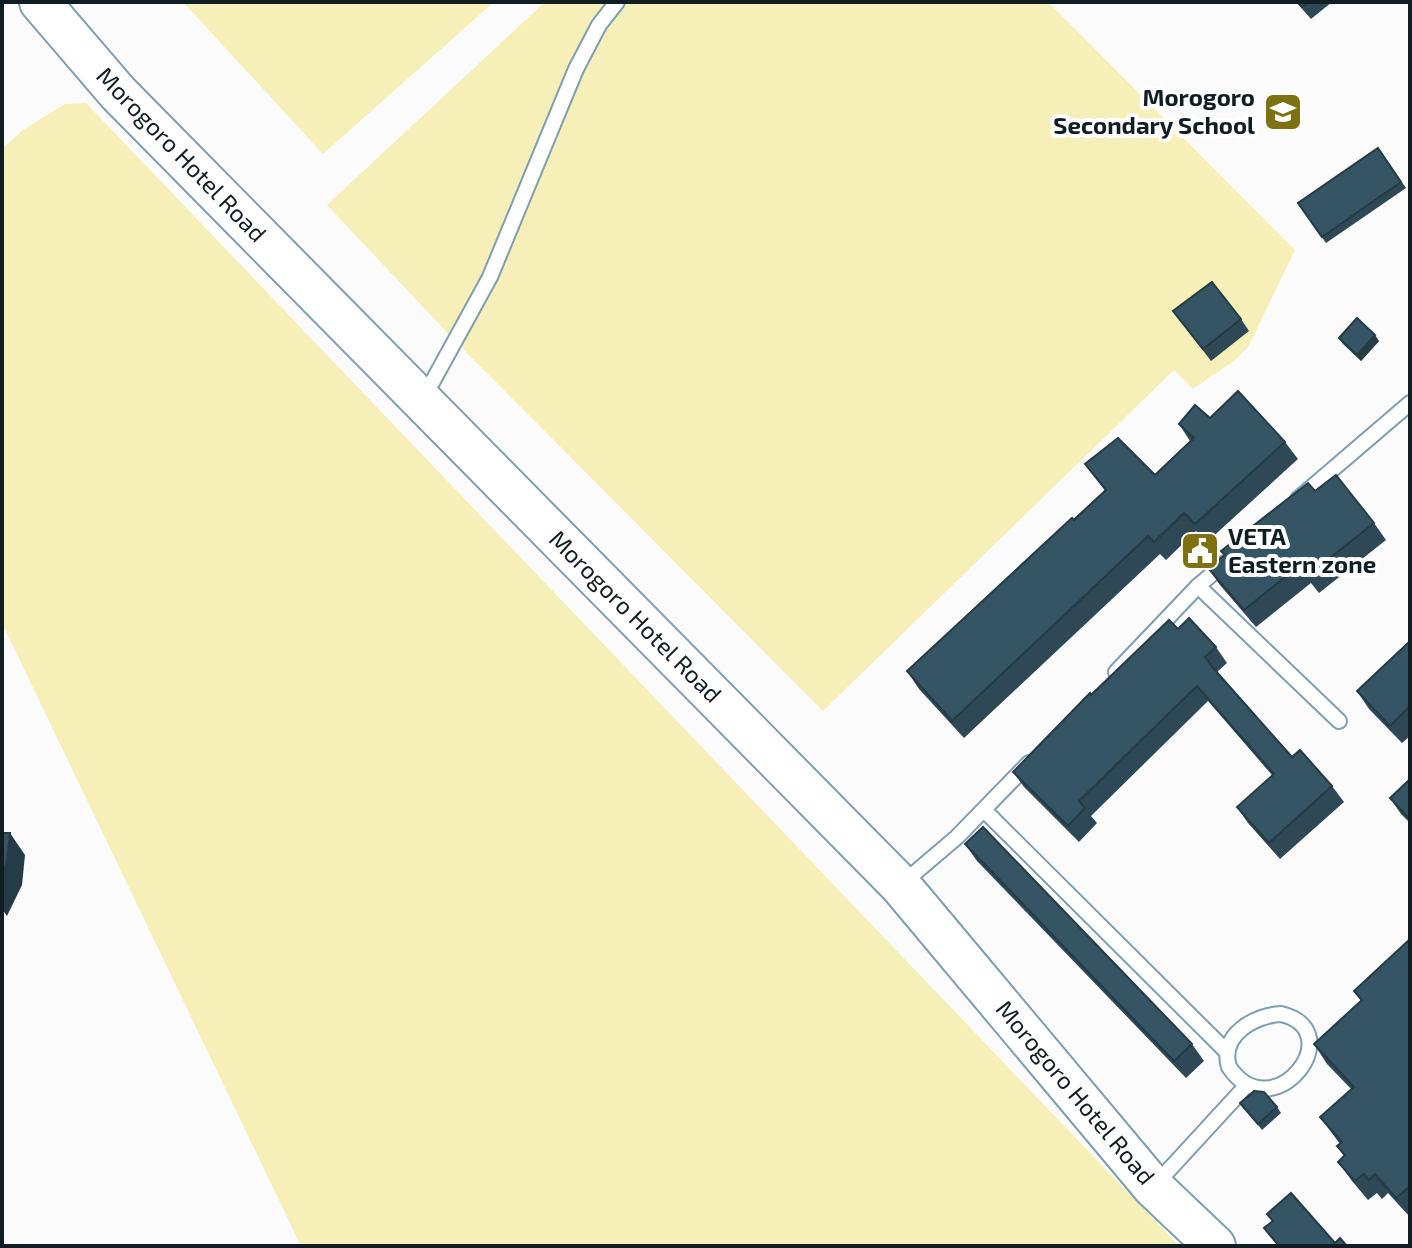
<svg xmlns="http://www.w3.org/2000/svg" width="1412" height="1248" font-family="'Exo 2',sans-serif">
<rect width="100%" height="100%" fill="#fbfbfb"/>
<g fill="#f6efb7">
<polygon points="183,2 494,2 323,154"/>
<polygon points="545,2 1048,2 1295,250 1248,347 1235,360 1193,389 1174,370 823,711 456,342 327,205"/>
<polygon points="86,103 1179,1246 301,1246 2,623 2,149 23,130 65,104"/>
</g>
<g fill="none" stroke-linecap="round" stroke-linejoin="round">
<defs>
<g id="lane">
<polyline points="423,399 490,277 576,69 599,25 617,2"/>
<polyline points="1298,499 1410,403"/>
<polyline points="1198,586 1339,721"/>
<polyline points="1116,672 1198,586 1225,563"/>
<polyline points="984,810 1227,1052"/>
<polyline points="903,883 957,837 1029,763"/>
<path d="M1281,1014c71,17 -8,118 -52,53 -10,-32 26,-52 52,-53z"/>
<polyline points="1156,1184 1247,1085"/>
</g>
<polyline id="secondary" points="40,2 118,93 900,885 1153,1187 1215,1246"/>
</defs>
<use href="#lane" stroke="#7d9fb0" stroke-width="18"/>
<use href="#secondary" stroke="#7d9fb0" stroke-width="44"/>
<use href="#lane" stroke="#fff" stroke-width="14"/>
<use href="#secondary" stroke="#fff" stroke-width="40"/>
</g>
<g fill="#2e4856">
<polygon points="1296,2 1332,2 1311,19"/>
<polygon points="1378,148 1406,188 1326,243 1298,203"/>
<polygon points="1173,311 1241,319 1249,331 1211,361"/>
<polygon points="1339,338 1379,341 1361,361 1343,344"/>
<polygon points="1210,418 1285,442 1298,459 1207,542 1196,531 1166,560 1160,554 964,738 919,689 907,671 1105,490 1085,464 1155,475 1190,441 1179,424"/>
<polygon points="1315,491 1374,523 1386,540 1319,593 1311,583 1256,627 1220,585 1208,568 1224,555 1221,551"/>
<polygon points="1178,629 1216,647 1227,663 1217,672 1292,757 1332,786 1344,802 1280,859 1248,823 1237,807 1272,775 1208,701 1091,816 1097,823 1079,842 1024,787 1013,772 1091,695"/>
<polygon points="1410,641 1410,736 1402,743 1369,709 1357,691"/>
<polygon points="1410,779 1410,823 1401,814 1390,798"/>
<polygon points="965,844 1192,1044 1204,1061 1186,1078 977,861"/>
<polygon points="1410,939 1410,1217 1388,1193 1382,1199 1377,1193 1368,1200 1352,1181 1338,1162 1344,1156 1337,1146 1340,1144 1320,1117 1352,1090 1327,1064 1314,1044 1361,1001 1354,991"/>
<polygon points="1240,1103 1277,1107 1281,1113 1262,1130"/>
</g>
<g fill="#253b46">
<polygon points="1375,335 1379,341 1361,361 1357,355"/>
<polygon points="10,833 25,855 22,885 7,916 2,909 2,873"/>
</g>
<g fill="#355464" stroke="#253b46" stroke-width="2">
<polygon points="1298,2 1309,2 1302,7"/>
<polygon points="1378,148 1401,182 1322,237 1298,203"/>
<polygon points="1212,282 1241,319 1203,349 1173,311"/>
<polygon points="1357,318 1375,335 1357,355 1339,338"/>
<polygon points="1238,391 1285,442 1195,524 1184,513 1154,542 1148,536 952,721 907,671 1072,518 1074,520 1106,490 1085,464 1118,438 1155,475 1194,438 1179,424 1195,405 1210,418"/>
<polygon points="1336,475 1374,523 1307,576 1299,566 1244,610 1208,568 1225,555 1221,551 1308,483 1315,491"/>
<polygon points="1189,618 1216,647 1205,657 1214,669 1292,757 1300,750 1332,786 1269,843 1237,807 1274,774 1197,686 1079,801 1085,808 1068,826 1013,772 1090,693 1091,695 1169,620 1178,629"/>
<polygon points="1410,641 1410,706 1390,726 1357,691"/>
<polygon points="1410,779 1410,819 1390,798"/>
<polygon points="983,827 1192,1044 1174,1061 965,844"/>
<polygon points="2,833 10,833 7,863 2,873"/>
<polygon points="1410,939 1410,1186 1396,1198 1375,1174 1369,1180 1364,1174 1355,1181 1338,1162 1345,1155 1337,1146 1342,1142 1320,1117 1354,1087 1314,1044 1362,1000 1354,991"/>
<polygon points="1254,1091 1264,1092 1277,1107 1258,1124 1240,1103"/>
<polygon points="1291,1193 1335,1243 1340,1238 1347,1246 1279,1246 1264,1228 1273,1221 1267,1214"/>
</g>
<defs>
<symbol id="school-square" viewBox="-11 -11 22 22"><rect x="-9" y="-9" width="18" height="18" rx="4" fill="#7d7112" stroke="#fff"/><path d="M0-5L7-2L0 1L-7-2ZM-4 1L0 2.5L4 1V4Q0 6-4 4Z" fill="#fff"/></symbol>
<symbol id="civic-square" viewBox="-11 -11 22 22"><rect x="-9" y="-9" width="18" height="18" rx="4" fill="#7d7112" stroke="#fff"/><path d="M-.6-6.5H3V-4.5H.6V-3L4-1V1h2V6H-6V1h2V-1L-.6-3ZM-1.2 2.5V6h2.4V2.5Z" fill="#fff"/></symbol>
</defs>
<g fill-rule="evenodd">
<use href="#school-square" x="1261" y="90" width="44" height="44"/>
<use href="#civic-square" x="1178" y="529" width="44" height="44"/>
</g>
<g text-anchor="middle" stroke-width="8" stroke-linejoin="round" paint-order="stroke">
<g font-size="24" font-weight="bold" fill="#101e24" stroke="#fff" text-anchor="end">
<text x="1255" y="106">Morogoro<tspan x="1255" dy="28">Secondary School</tspan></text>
<text x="1228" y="545" text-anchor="start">VETA<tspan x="1228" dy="28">Eastern zone</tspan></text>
</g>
<g font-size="24" fill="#101e24" stroke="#fff">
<text transform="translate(181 155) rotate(46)" y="8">Morogoro Hotel Road</text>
<text transform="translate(635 617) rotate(45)" y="8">Morogoro Hotel Road</text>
<text transform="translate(1075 1093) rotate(50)" y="8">Morogoro Hotel Road</text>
</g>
</g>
<rect width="1412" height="1248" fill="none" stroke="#101e24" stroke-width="8"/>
</svg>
